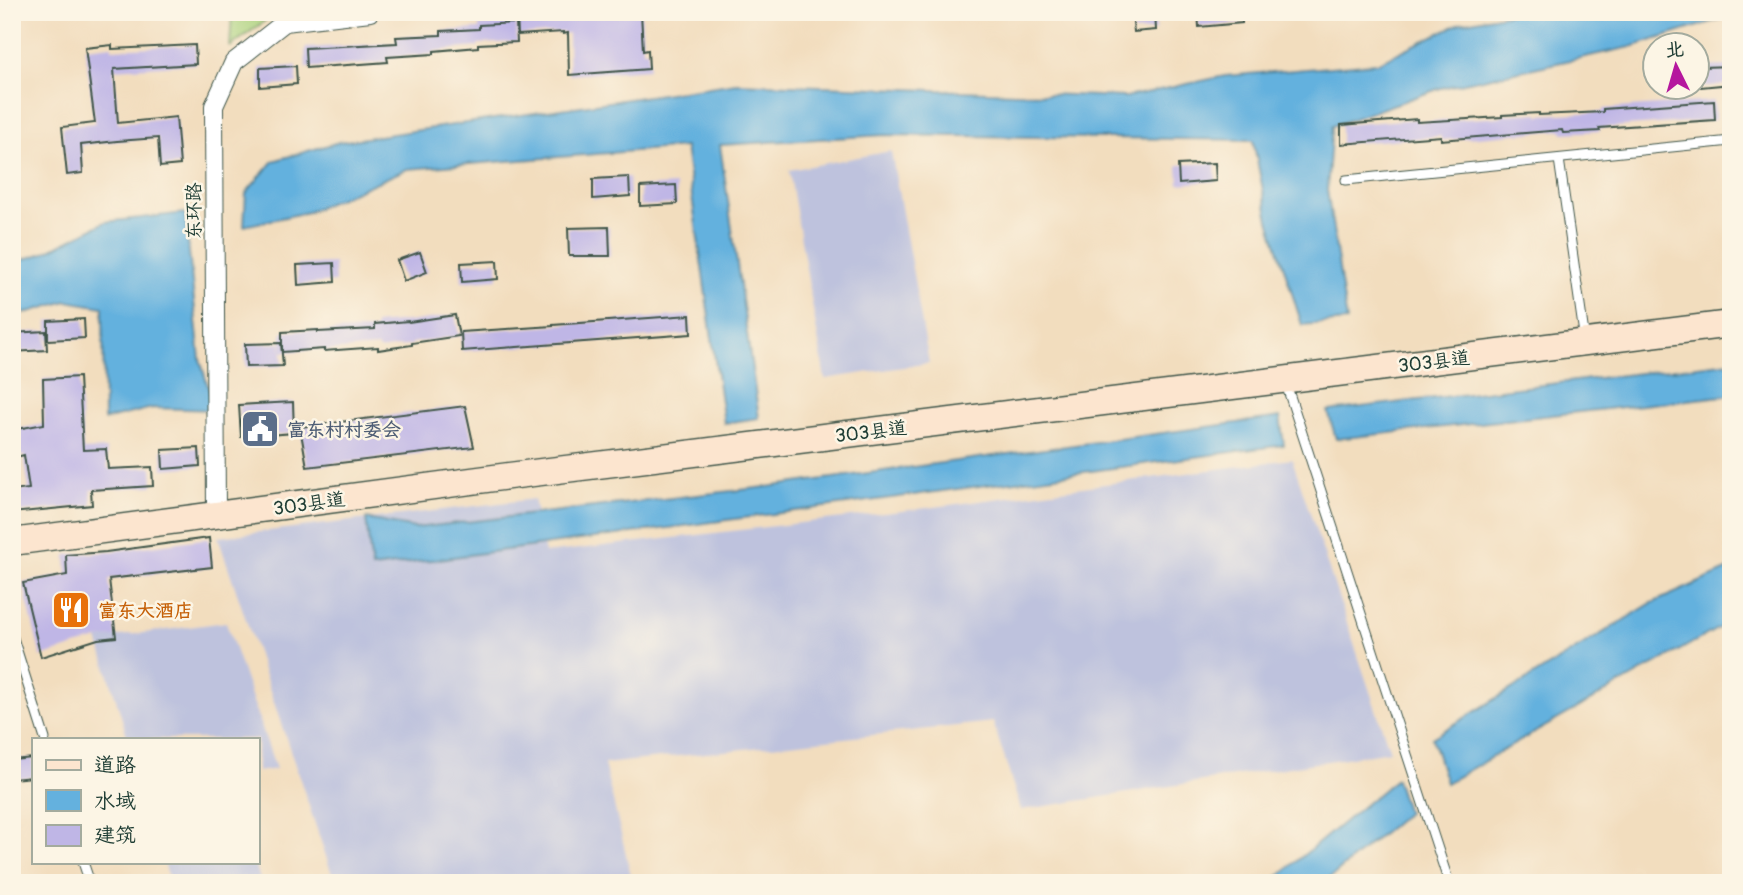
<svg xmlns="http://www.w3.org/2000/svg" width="1743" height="895" font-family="Pangolin,'LXGW WenKai TC',sans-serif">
<rect width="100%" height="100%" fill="#fcf5e5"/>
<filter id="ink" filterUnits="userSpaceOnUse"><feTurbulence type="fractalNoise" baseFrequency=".0143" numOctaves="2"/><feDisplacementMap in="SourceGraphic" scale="14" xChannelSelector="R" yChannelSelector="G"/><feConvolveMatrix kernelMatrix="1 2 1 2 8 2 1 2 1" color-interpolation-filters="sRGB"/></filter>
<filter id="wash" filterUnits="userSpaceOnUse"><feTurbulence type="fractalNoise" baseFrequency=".00686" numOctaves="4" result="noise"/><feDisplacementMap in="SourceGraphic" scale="28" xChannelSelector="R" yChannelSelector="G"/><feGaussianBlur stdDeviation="1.57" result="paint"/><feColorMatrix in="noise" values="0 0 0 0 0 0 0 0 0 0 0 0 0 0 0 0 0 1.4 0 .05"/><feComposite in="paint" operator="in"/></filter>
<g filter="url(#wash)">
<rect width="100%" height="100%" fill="#f2ddbe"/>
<g fill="#bec2dd">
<polygon points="891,151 929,363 825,379 789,170"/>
<polygon points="1292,459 1390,751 1021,810 993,722 604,764 633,883 335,883 218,537 534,499 545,553 927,508"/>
<polygon points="226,622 276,769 257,772 257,739 128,739 98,639"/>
<polygon points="164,862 255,862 261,883 170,883"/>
</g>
<polygon fill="#acd27d" stroke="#668858" stroke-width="2" points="232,12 288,12 274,14 230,47"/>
<g fill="#64b1de" stroke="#427789" stroke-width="2">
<polygon points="1520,12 1731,12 1731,16 1631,47 1441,88 1332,126 1327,190 1347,321 1302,325 1269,220 1253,140 885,135 720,145 759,418 724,423 685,147 407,169 308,212 244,226 246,193 273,161 339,142 736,83 1126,97 1225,76 1377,63 1460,23"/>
<polygon points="185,213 200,359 215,410 152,408 104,420 103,307 67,301 12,317 12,263 44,253 105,222"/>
<polygon points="1731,362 1731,395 1336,439 1328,411"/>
<polygon points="1280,417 1284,445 372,568 366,519 415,528 766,487"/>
<polygon points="1731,568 1731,621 1446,783 1432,738 1650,604"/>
<polygon points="1396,779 1407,813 1324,883 1270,883"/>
</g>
<g id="blocks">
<g fill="#bfb6e6">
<polygon points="597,12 641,12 643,51 648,50 649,69 569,75 568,33 563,34 563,32 518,35 517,16"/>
<polygon points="1132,12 1155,12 1156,30 1134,32"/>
<polygon points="1198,12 1242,12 1242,23 1199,27"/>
<polygon points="516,23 517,42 478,44 478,47 434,51 434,54 387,57 388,62 306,68 305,48 397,43 396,37 441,35 441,31 479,29 479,25"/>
<polygon points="112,45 112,49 195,45 196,64 114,69 118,123 176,117 180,165 160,167 158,138 117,141 81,145 83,173 67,175 62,127 95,123 85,48"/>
<polygon points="296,66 297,84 260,87 260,68"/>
<polygon points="1731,66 1731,84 1701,87 1701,67"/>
<polygon points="1714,101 1715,120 1599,128 1600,131 1563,133 1562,130 1441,140 1441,136 1341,144 1341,125 1417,119 1417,122 1502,117 1502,115 1539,113 1539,115 1603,112 1603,109"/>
<polygon points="1215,163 1216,181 1179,184 1178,165"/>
<polygon points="629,177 630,196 593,199 593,179"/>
<polygon points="676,185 677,204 640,206 640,187"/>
<polygon points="609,227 610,256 569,256 568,228"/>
<polygon points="420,252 427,272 404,281 397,260"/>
<polygon points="497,261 498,279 462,282 461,263"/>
<polygon points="334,263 335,282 298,285 297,265"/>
<polygon points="455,315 459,336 412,343 412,345 378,350 378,347 324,351 324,349 282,352 282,332 318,330 318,332 375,329 375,324 408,321 409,322"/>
<polygon points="690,315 691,334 462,351 461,332 553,326 553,325"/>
<polygon points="84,319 85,338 48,340 48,321"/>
<polygon points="46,331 47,350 12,352 12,333"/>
<polygon points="281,343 283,366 246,367 245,344"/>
<polygon points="79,377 83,450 106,449 108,469 152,467 153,486 91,490 92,505 12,513 12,491 29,489 24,455 12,458 12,430 44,424 43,379"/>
<polygon points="293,402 294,433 241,437 239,405"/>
<polygon points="465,406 474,447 307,467 300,427"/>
<polygon points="199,448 200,466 163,469 162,450"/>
<polygon points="209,538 212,567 109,579 116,637 98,639 41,657 23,583 67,575 66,555 106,552"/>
<polygon points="33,758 33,777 12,779 12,760"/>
</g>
</g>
</g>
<g filter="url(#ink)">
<use href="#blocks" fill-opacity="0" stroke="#3f5549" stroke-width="2"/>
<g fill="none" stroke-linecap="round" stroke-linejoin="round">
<defs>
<g id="service">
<polyline points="1559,159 1585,341"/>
<polyline points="1346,180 1731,141"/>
<polyline points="1285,381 1449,883"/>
<polyline points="12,635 45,739"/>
<polyline points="83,862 90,883"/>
</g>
<polyline id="minor" points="216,515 214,106 234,62 285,22 370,12"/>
<polyline id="secondary" points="12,542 509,476 1731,324"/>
</defs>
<use href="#service" stroke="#3f5549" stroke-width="11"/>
<use href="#minor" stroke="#3f5549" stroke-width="20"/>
<use href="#secondary" stroke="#3f5549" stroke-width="29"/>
<use href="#service" stroke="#fff" stroke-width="9"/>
<use href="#minor" stroke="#fff" stroke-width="18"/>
<use href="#secondary" stroke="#fce5cf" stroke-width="26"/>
</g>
</g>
<defs>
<symbol id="civic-square" viewBox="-11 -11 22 22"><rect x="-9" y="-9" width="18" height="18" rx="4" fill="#5c6f8a" stroke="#fcf5e5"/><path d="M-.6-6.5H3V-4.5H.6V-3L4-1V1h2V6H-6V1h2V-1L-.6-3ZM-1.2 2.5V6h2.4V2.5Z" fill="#fff"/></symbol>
<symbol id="restaurant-square" viewBox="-11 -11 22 22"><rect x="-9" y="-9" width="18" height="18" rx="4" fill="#e8710a" stroke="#fcf5e5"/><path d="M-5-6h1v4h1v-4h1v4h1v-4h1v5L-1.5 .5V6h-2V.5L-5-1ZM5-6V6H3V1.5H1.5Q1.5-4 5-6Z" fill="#fff"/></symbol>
</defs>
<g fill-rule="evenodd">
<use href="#civic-square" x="238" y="407" width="44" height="44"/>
<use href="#restaurant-square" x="49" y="588" width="44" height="44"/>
</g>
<g text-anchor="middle" stroke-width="5" stroke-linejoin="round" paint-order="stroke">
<g font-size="19" fill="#1f3d34" stroke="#fcf5e5">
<text transform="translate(193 211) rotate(-90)" y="7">东环路</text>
<text transform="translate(1434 361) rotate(-7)" y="7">303县道</text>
<text transform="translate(871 431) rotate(-7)" y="7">303县道</text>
<text transform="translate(309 503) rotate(-8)" y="7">303县道</text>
</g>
<g font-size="19" font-weight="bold" fill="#4e5e75" stroke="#fcf5e5" text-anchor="start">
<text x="287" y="436">富东村村委会</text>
</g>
<g font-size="19" font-weight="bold" fill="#c56008" stroke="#fcf5e5" text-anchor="start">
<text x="98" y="617">富东大酒店</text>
</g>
</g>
<rect width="1743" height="895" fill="none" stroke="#fcf5e5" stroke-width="42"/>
<rect x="32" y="738" width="228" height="126" fill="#fcf5e5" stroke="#a4ab9e" stroke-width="2"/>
<rect x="46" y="760" width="35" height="10" fill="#fce5cf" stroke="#a4ab9e" stroke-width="2"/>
<text x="94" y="772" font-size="21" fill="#1f3d34">道路</text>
<rect x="46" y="790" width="35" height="21" fill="#64b1de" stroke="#a4ab9e" stroke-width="2"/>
<text x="94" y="808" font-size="21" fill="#1f3d34">水域</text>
<rect x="46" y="825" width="35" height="21" fill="#bfb6e6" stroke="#a4ab9e" stroke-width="2"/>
<text x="94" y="842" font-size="21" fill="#1f3d34">建筑</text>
<g transform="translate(1676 66) rotate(355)"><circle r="33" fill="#fcf5e5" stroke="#a4ab9e" stroke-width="2"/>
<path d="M0-5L12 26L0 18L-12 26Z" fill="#b5179e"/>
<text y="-10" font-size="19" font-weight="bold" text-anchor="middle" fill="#1f3d34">北</text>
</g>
</svg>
